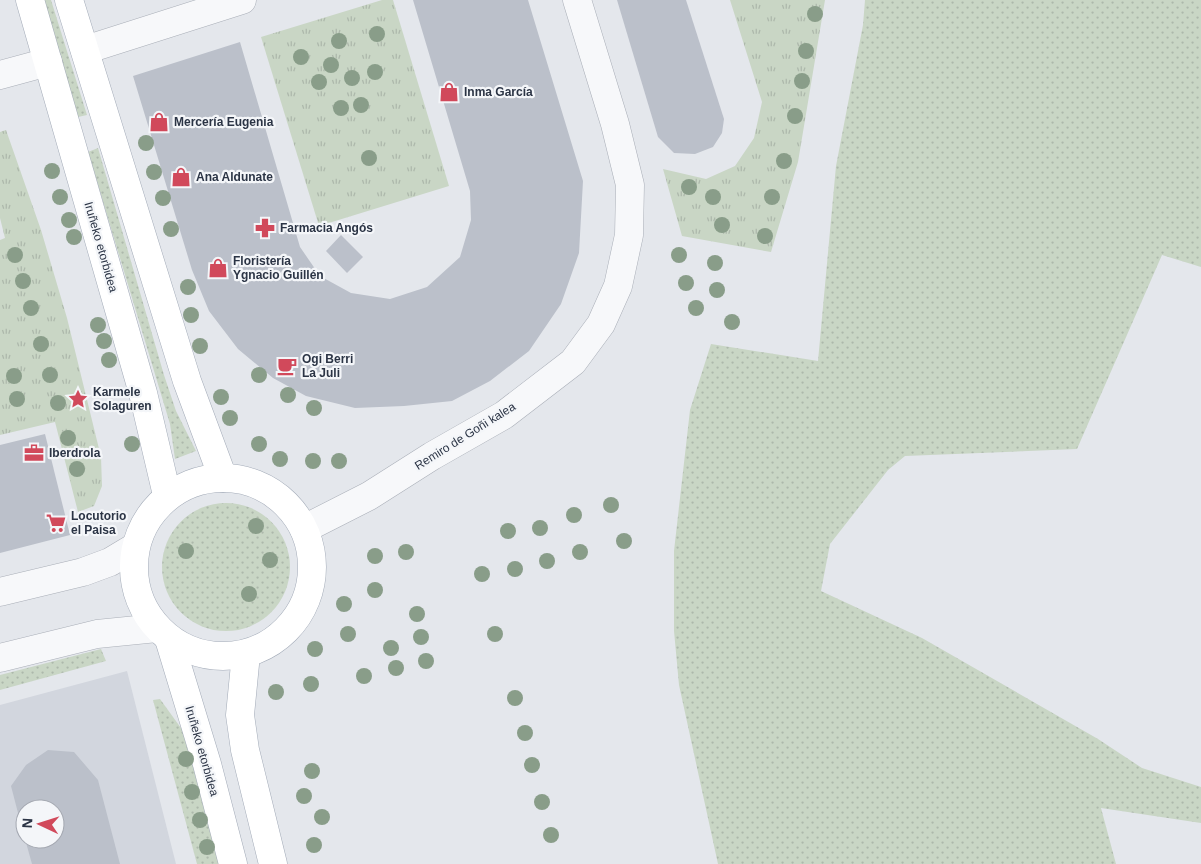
<svg xmlns="http://www.w3.org/2000/svg" width="1201" height="864" font-family="Helvetica,sans-serif">
<defs>
<pattern id="grass-dots" width="8" height="8" patternUnits="userSpaceOnUse" patternTransform="scale(1.25)"><rect width="8" height="8" fill="#c9d6c5"/><path d="M2 2h.1M6 6h.1" fill="none" stroke="#adb8ab" stroke-width="1.8" stroke-linecap="round"/></pattern>
<pattern id="park-tufts" width="24" height="20" patternUnits="userSpaceOnUse" patternTransform="scale(1.25)"><rect width="24" height="20" fill="#c9d6c5"/><path d="M3 7l-1-3M5 7V3M7 7l1-3M15 17l-1-3M17 17v-4M19 17l1-3" fill="none" stroke="#adb8ab"/></pattern>
</defs>
<rect width="100%" height="100%" fill="#e4e7ec"/>
<path fill="#d2d6de" fill-rule="evenodd" d="M127,671l49,193h-176v-159zM25,809h30v30h-30z"/>
<g fill="url(#grass-dots)">
<polygon points="41,0 51,0 87,115 78,117"/>
<polygon points="865,0 1201,0 1201,267 1162,255 1077,449 905,456 888,470 830,544 821,591 922,638 1098,739 1142,768 1201,787 1201,823 1101,808 1116,864 718,864 679,685 674,631 674,551 690,410 711,344 818,361 836,166 863,25"/>
<polygon points="98,148 164,375 176,411 196,451 175,459 170,424 88,152"/>
<circle cx="226" cy="567" r="64"/>
<polygon points="101,649 106,661 0,690 0,675"/>
<polygon points="160,699 207,764 233,864 197,864 153,700"/>
</g>
<g fill="url(#park-tufts)">
<polygon points="382,0 393,0 449,186 319,226 261,37"/>
<polygon points="730,0 825,0 798,162 771,252 682,236 663,169 706,179 735,166 754,138 762,102"/>
<polygon points="6,130 41,230 67,318 101,457 102,486 94,506 78,512 55,422 0,435 0,240 5,238 0,218 0,132"/>
</g>
<g fill="#bbc0ca">
<polygon points="413,0 528,0 583,181 579,253 561,304 529,351 490,381 452,401 404,406 355,408 306,396 273,378 238,349 209,311 192,270 133,76 240,42 300,247 320,276 351,293 390,299 427,287 460,257 471,220 470,191"/>
<polygon points="617,0 686,0 724,119 722,133 713,147 695,154 674,153 658,137"/>
<polygon points="341,235 363,257 347,273 326,251"/>
<polygon points="45,434 70,535 0,553 0,445"/>
<polygon points="48,750 74,752 98,780 120,864 32,864 25,839 55,839 55,809 25,809 24,836 11,786 26,765"/>
</g>
<g fill="none" stroke-linecap="round" stroke-linejoin="round">
<defs>
<g id="minor">
<polyline points="85,50 242,0"/>
<polyline points="0,75 48,62"/>
<polyline points="304,529 369,496 432,456 504,415 573,362 601,324 618,286 629,235 630,185 615,124 577,0"/>
<polyline points="0,592 83,572 110,562 135,547"/>
<polyline points="0,658 97,634 157,628"/>
</g>
<g id="major">
<polyline points="30,0 143,393 167,495"/>
<polyline points="69,0 187,381 223,478"/>
<circle cx="223" cy="567" r="89"/>
<polyline points="169,639 207,764 233,864"/>
<polyline points="246,654 240,715 245,750 273,864"/>
</g>
</defs>
<use href="#minor" stroke="#a9aeb7" stroke-width="29"/>
<use href="#major" stroke="#a3abb8" stroke-width="29"/>
<use href="#minor" stroke="#f7f8fa" stroke-width="28"/>
<use href="#major" stroke="#fff" stroke-width="28"/>
</g>
<g fill="#899d89">
<circle cx="815" cy="14" r="8"/>
<circle cx="377" cy="34" r="8"/>
<circle cx="339" cy="41" r="8"/>
<circle cx="806" cy="51" r="8"/>
<circle cx="301" cy="57" r="8"/>
<circle cx="331" cy="65" r="8"/>
<circle cx="375" cy="72" r="8"/>
<circle cx="352" cy="78" r="8"/>
<circle cx="802" cy="81" r="8"/>
<circle cx="319" cy="82" r="8"/>
<circle cx="361" cy="105" r="8"/>
<circle cx="341" cy="108" r="8"/>
<circle cx="795" cy="116" r="8"/>
<circle cx="146" cy="143" r="8"/>
<circle cx="369" cy="158" r="8"/>
<circle cx="784" cy="161" r="8"/>
<circle cx="52" cy="171" r="8"/>
<circle cx="154" cy="172" r="8"/>
<circle cx="689" cy="187" r="8"/>
<circle cx="60" cy="197" r="8"/>
<circle cx="713" cy="197" r="8"/>
<circle cx="772" cy="197" r="8"/>
<circle cx="163" cy="198" r="8"/>
<circle cx="69" cy="220" r="8"/>
<circle cx="722" cy="225" r="8"/>
<circle cx="171" cy="229" r="8"/>
<circle cx="765" cy="236" r="8"/>
<circle cx="74" cy="237" r="8"/>
<circle cx="15" cy="255" r="8"/>
<circle cx="679" cy="255" r="8"/>
<circle cx="715" cy="263" r="8"/>
<circle cx="23" cy="281" r="8"/>
<circle cx="686" cy="283" r="8"/>
<circle cx="188" cy="287" r="8"/>
<circle cx="717" cy="290" r="8"/>
<circle cx="31" cy="308" r="8"/>
<circle cx="696" cy="308" r="8"/>
<circle cx="191" cy="315" r="8"/>
<circle cx="732" cy="322" r="8"/>
<circle cx="98" cy="325" r="8"/>
<circle cx="104" cy="341" r="8"/>
<circle cx="41" cy="344" r="8"/>
<circle cx="200" cy="346" r="8"/>
<circle cx="109" cy="360" r="8"/>
<circle cx="50" cy="375" r="8"/>
<circle cx="259" cy="375" r="8"/>
<circle cx="14" cy="376" r="8"/>
<circle cx="288" cy="395" r="8"/>
<circle cx="221" cy="397" r="8"/>
<circle cx="17" cy="399" r="8"/>
<circle cx="58" cy="403" r="8"/>
<circle cx="314" cy="408" r="8"/>
<circle cx="230" cy="418" r="8"/>
<circle cx="68" cy="438" r="8"/>
<circle cx="132" cy="444" r="8"/>
<circle cx="259" cy="444" r="8"/>
<circle cx="280" cy="459" r="8"/>
<circle cx="313" cy="461" r="8"/>
<circle cx="339" cy="461" r="8"/>
<circle cx="77" cy="469" r="8"/>
<circle cx="611" cy="505" r="8"/>
<circle cx="574" cy="515" r="8"/>
<circle cx="256" cy="526" r="8"/>
<circle cx="540" cy="528" r="8"/>
<circle cx="508" cy="531" r="8"/>
<circle cx="624" cy="541" r="8"/>
<circle cx="186" cy="551" r="8"/>
<circle cx="406" cy="552" r="8"/>
<circle cx="580" cy="552" r="8"/>
<circle cx="375" cy="556" r="8"/>
<circle cx="270" cy="560" r="8"/>
<circle cx="547" cy="561" r="8"/>
<circle cx="515" cy="569" r="8"/>
<circle cx="482" cy="574" r="8"/>
<circle cx="375" cy="590" r="8"/>
<circle cx="249" cy="594" r="8"/>
<circle cx="344" cy="604" r="8"/>
<circle cx="417" cy="614" r="8"/>
<circle cx="348" cy="634" r="8"/>
<circle cx="495" cy="634" r="8"/>
<circle cx="421" cy="637" r="8"/>
<circle cx="391" cy="648" r="8"/>
<circle cx="315" cy="649" r="8"/>
<circle cx="426" cy="661" r="8"/>
<circle cx="396" cy="668" r="8"/>
<circle cx="364" cy="676" r="8"/>
<circle cx="311" cy="684" r="8"/>
<circle cx="276" cy="692" r="8"/>
<circle cx="515" cy="698" r="8"/>
<circle cx="525" cy="733" r="8"/>
<circle cx="186" cy="759" r="8"/>
<circle cx="532" cy="765" r="8"/>
<circle cx="312" cy="771" r="8"/>
<circle cx="192" cy="792" r="8"/>
<circle cx="304" cy="796" r="8"/>
<circle cx="542" cy="802" r="8"/>
<circle cx="322" cy="817" r="8"/>
<circle cx="200" cy="820" r="8"/>
<circle cx="551" cy="835" r="8"/>
<circle cx="314" cy="845" r="8"/>
<circle cx="207" cy="847" r="8"/>
</g>
<defs>
<symbol id="shop-bare" viewBox="-9 -9 18 18"><path d="M-5-2.5h2.3a2.7 3.5 0 0 1 5.4 0H5L5.5 6h-11ZM-1.5-2.5h3a1.5 2.3 0 0 0-3 0Z" fill="#d1495b" stroke="#f4f6f9" stroke-width="2.5" paint-order="stroke"/></symbol>
<symbol id="pharmacy-bare" viewBox="-9 -9 18 18"><path d="M-2-6h4v4h4v4h-4v4h-4v-4h-4v-4h4Z" fill="#d1495b" stroke="#f4f6f9" stroke-width="2.5" paint-order="stroke"/></symbol>
<symbol id="cafe-bare" viewBox="-9 -9 18 18"><path d="M-5.5-4.5H6V0H3Q3 3.5 0 3.5H-2.5Q-5.5 3.5-5.5 0ZM3-3.2v2h1.7v-2ZM-6 4.5H4V6H-6Z" fill="#d1495b" stroke="#f4f6f9" stroke-width="2.5" paint-order="stroke"/></symbol>
<symbol id="sight-bare" viewBox="-9 -9 18 18"><path d="M0-6L1.8-2.2L6-1.7L2.9 1.2L3.7 5.4L0 3.3L-3.7 5.4L-2.9 1.2L-6-1.7L-1.8-2.2Z" fill="#d1495b" stroke="#f4f6f9" stroke-width="2.5" paint-order="stroke"/></symbol>
<symbol id="office-bare" viewBox="-9 -9 18 18"><path d="M-6-3h4V-5.5h4V-3h4V5H-6ZM-1-4.5V-3h2v-1.5ZM-6 0V1H6V0Z" fill="#d1495b" stroke="#f4f6f9" stroke-width="2.5" paint-order="stroke"/></symbol>
<symbol id="supermarket-bare" viewBox="-9 -9 18 18"><path d="M-6-5.5h2.5l.6 2H6L4.5 2H-2.5L-4.4-4H-6ZM-1.5 3.2a1.3 1.3 0 1 0 .1 0ZM3 3.2a1.3 1.3 0 1 0 .1 0Z" fill="#d1495b" stroke="#f4f6f9" stroke-width="2.5" paint-order="stroke"/></symbol>
</defs>
<g fill-rule="evenodd">
<use href="#shop-bare" x="435" y="78" width="28" height="28"/>
<use href="#shop-bare" x="145" y="108" width="28" height="28"/>
<use href="#shop-bare" x="167" y="163" width="28" height="28"/>
<use href="#pharmacy-bare" x="251" y="214" width="28" height="28"/>
<use href="#shop-bare" x="204" y="254" width="28" height="28"/>
<use href="#cafe-bare" x="273" y="352" width="28" height="28"/>
<use href="#sight-bare" x="64" y="385" width="28" height="28"/>
<use href="#office-bare" x="20" y="439" width="28" height="28"/>
<use href="#supermarket-bare" x="42" y="509" width="28" height="28"/>
</g>
<g text-anchor="middle" stroke-width="4.5" stroke-linejoin="round" paint-order="stroke">
<g font-size="12" font-weight="bold" fill="#2b3445" stroke="#f4f6f9" text-anchor="start">
<text x="464" y="96">Inma García</text>
<text x="174" y="126">Mercería Eugenia</text>
<text x="196" y="181">Ana Aldunate</text>
<text x="280" y="232">Farmacia Angós</text>
<text x="233" y="265">Floristería<tspan x="233" dy="14">Ygnacio Guillén</tspan></text>
<text x="302" y="363">Ogi Berri<tspan x="302" dy="14">La Juli</tspan></text>
<text x="93" y="396">Karmele<tspan x="93" dy="14">Solaguren</tspan></text>
<text x="49" y="457">Iberdrola</text>
<text x="71" y="520">Locutorio<tspan x="71" dy="14">el Paisa</tspan></text>
</g>
<g font-size="12" fill="#2b3445" stroke="#f4f6f9">
<text transform="translate(101 247) rotate(74)" y="4">Iruñeko etorbidea</text>
<text transform="translate(465 436) rotate(-32)" y="4">Remiro de Goñi kalea</text>
<text transform="translate(202 751) rotate(74)" y="4">Iruñeko etorbidea</text>
</g>
</g>
<g transform="translate(40 824) rotate(274)"><circle r="24" fill="#f4f6f9" stroke="#a4a8b1"/>
<path d="M0-4L9 19L0 12L-9 19Z" fill="#d1495b"/>
<text y="-8" font-size="14" font-weight="bold" text-anchor="middle" fill="#2b3445">N</text>
</g>
</svg>
